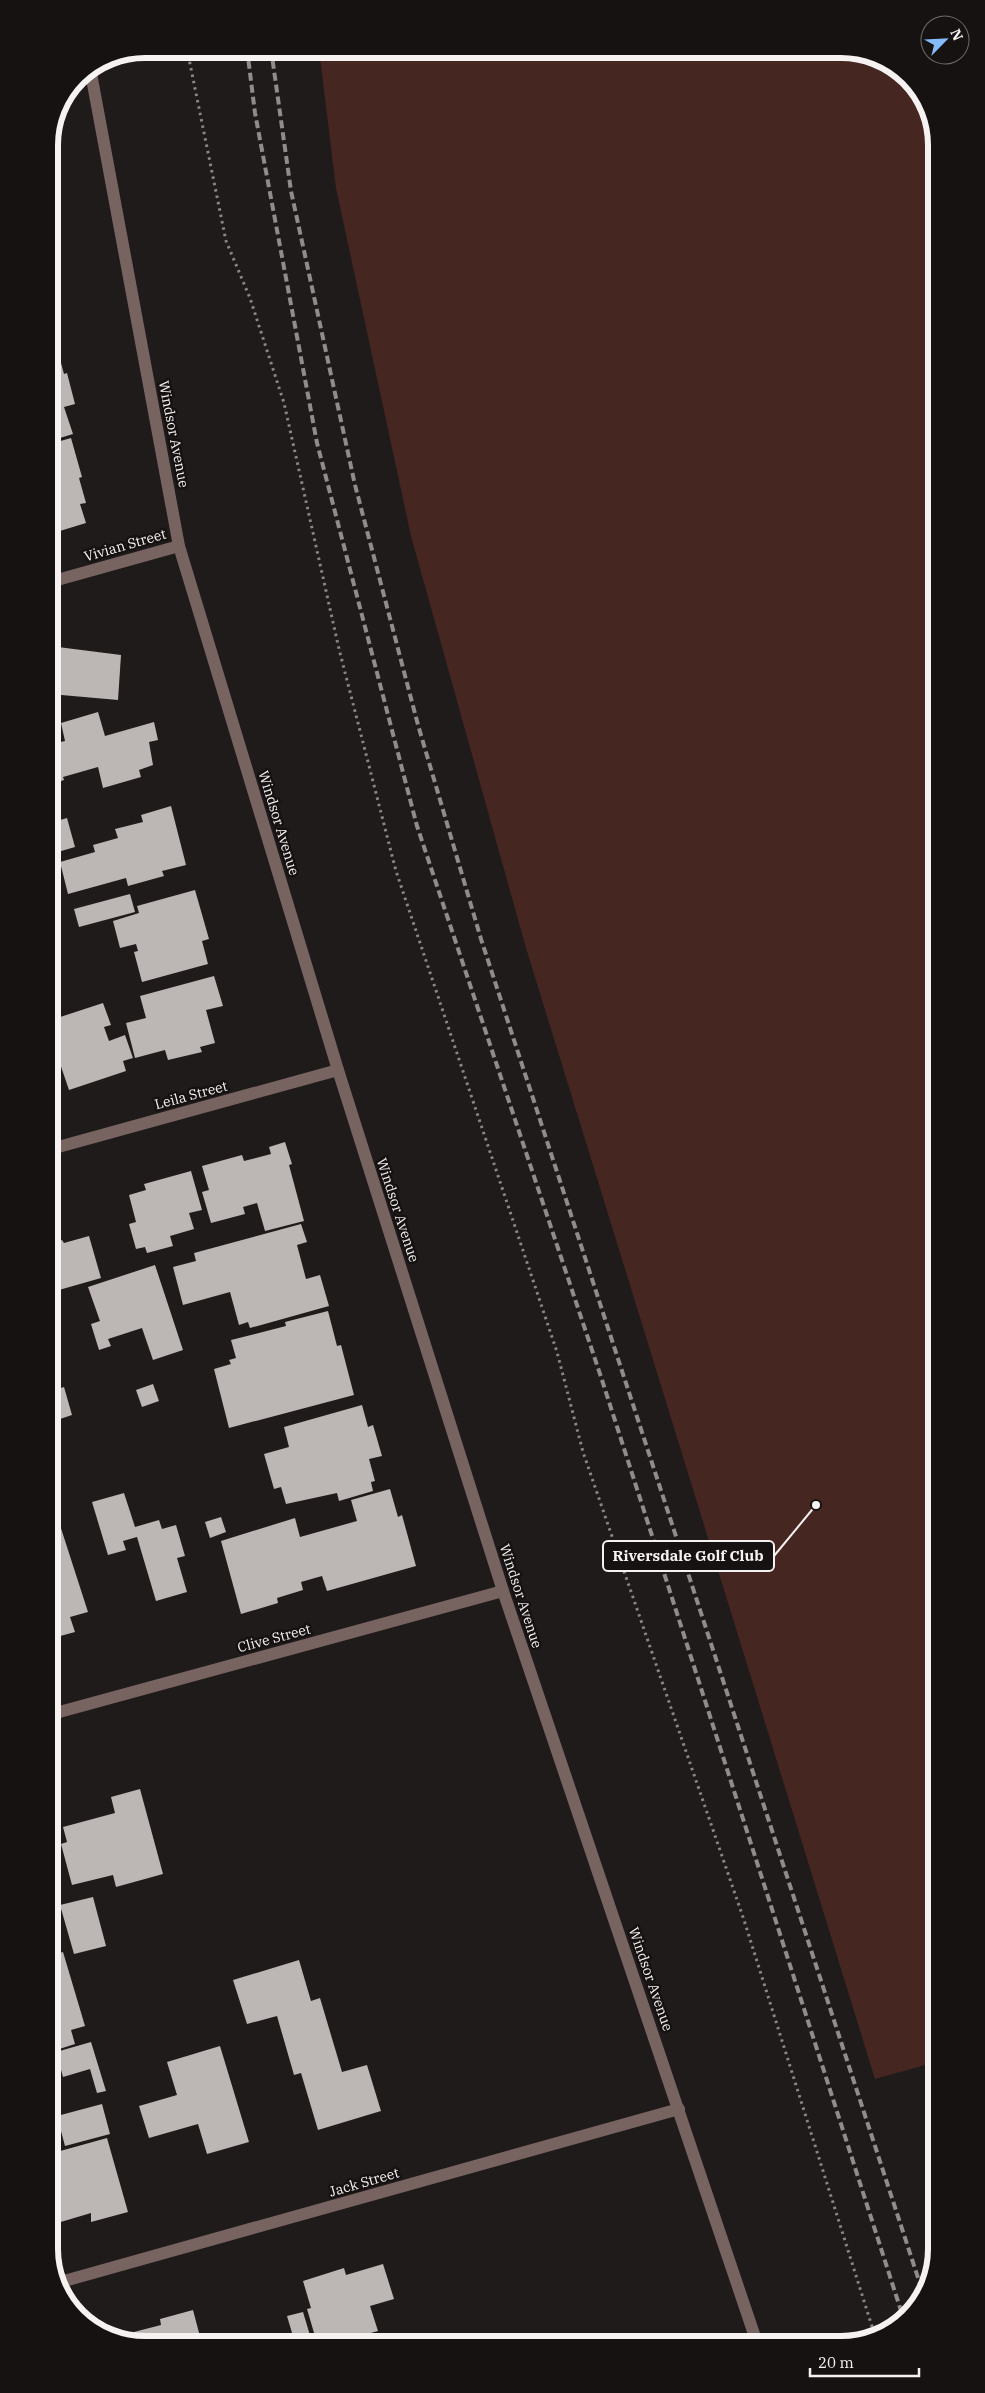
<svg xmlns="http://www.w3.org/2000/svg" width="985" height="2393" font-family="'IBM Plex Serif',serif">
<rect width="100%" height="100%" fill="#201b1b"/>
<polygon fill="#462621" points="319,49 847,49 899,69 931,114 936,2062 875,2079 526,948 411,536 336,188"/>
<g fill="#bcb6b5">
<polygon points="49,286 57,314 52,315 58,336 49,339"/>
<polygon points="49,363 51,366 61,363 64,374 67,373 75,404 64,407 73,434 50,441"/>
<polygon points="71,438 82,477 79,478 86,503 80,504 86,523 50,534 50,444"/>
<polygon points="50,646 121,655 118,700 50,694"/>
<polygon points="98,712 105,736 154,722 158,740 149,742 153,765 139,770 141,777 103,788 98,767 63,777 64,780 52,784 55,793 50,794 50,741 52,744 65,741 61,723"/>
<polygon points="171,806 186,865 162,871 164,876 128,886 126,878 68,894 60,862 95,852 93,845 118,838 115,829 143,822 141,815"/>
<polygon points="67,818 75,847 51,854 50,823"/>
<polygon points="195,890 209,939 202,941 208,964 142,982 134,952 138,951 136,944 120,948 113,921 139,913 137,906"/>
<polygon points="130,894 135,912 79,927 74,909"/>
<polygon points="214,976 223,1006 206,1010 215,1043 200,1047 202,1052 168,1060 165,1050 135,1058 126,1023 146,1018 140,996"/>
<polygon points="103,1003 111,1025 104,1027 109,1041 125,1035 133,1058 123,1061 126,1071 69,1090 51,1037 51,1020"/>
<polygon points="51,1054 57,1070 51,1072"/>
<polygon points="285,1142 292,1164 289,1165 304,1221 265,1231 257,1203 243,1207 245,1214 211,1223 202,1192 209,1190 202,1166 242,1155 244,1161 271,1154 269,1147"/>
<polygon points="191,1171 202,1210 189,1213 194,1229 170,1236 173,1246 147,1253 145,1247 136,1249 129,1224 136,1222 129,1195 146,1190 144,1184"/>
<polygon points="301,1224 307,1242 297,1245 306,1279 320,1275 329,1306 250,1328 248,1322 239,1325 230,1292 183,1305 173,1267 196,1261 194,1253"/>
<polygon points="89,1236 101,1278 52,1292 51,1243 62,1240 64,1243"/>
<polygon points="155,1265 183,1350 153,1360 142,1328 108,1339 111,1346 99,1350 91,1324 100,1321 88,1287"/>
<polygon points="328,1311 337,1346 341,1345 354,1395 229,1428 214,1369 231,1364 229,1360 236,1358 231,1340 286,1326 285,1322"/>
<polygon points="153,1384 159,1401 142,1407 136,1390"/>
<polygon points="64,1387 72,1415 60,1419 52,1391"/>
<polygon points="362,1405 368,1427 373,1425 382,1456 369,1459 375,1481 371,1482 373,1491 339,1501 337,1493 286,1504 281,1487 274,1489 264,1454 289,1447 284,1427"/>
<polygon points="390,1489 398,1517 402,1515 416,1566 327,1591 322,1576 301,1582 303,1590 277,1598 278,1603 241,1614 221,1541 295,1518 300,1537 357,1521 351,1500"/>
<polygon points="124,1493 135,1527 159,1520 162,1529 176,1525 185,1556 177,1558 187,1592 156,1601 137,1537 123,1541 126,1550 108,1555 92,1502"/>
<polygon points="221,1517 226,1532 210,1538 205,1522"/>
<polygon points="58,1519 88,1612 70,1617 75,1632 53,1638 52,1520"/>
<polygon points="140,1789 163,1874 116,1887 113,1875 72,1885 61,1844 67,1842 63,1827 115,1813 111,1797"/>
<polygon points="93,1897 106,1946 74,1954 60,1905"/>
<polygon points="63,1952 85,2026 71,2030 75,2044 53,2051 53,1955"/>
<polygon points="299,1960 311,2001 320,1998 342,2072 367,2065 381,2111 318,2130 301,2073 294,2075 277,2016 247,2024 233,1980"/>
<polygon points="91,2042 106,2091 97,2093 90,2069 63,2077 56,2052"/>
<polygon points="220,2046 249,2142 207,2154 198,2124 149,2138 139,2106 177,2095 167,2062"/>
<polygon points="102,2104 110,2134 65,2146 57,2116"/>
<polygon points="107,2138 128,2212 91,2222 91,2213 54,2224 53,2153"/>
<polygon points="383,2264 394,2299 370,2306 378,2331 367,2334 369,2343 317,2343 307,2309 311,2308 303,2281 344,2268 346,2275"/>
<polygon points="193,2310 202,2344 138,2344 129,2341 135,2339 134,2332 161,2325 160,2319"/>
<polygon points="303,2312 312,2342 295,2343 287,2316"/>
<polygon points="480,2334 483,2342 453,2342 453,2341"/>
</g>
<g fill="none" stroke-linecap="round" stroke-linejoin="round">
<polyline stroke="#8b8686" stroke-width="3" stroke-dasharray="2.5 4" stroke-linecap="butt" points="187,49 226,241 250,298 284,403 339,649 396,871 557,1352 583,1452 744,1920 875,2336"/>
<g stroke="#776360" stroke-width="12">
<polyline points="90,68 179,546 338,1070 503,1591 756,2340"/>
<polyline points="50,582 179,546"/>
<polyline points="51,1149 338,1070"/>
<polyline points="52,1714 503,1591"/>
<polyline points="57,2283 679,2109"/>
</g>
<g stroke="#908c8c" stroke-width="4" stroke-dasharray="8 4" stroke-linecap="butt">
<polyline points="247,49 255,113 317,443 417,826 602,1380 903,2317"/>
<polyline points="271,49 291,191 355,485 418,725 481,939 922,2290"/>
</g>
</g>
<g text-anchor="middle" stroke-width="5" stroke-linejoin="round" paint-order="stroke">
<g font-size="14" fill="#f6f2f2" stroke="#171212">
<text transform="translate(174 434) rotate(79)" y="5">Windsor Avenue</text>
<text transform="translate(125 545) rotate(-16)" y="5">Vivian Street</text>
<text transform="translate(279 823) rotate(73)" y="5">Windsor Avenue</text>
<text transform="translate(191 1095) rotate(-15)" y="5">Leila Street</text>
<text transform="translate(398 1210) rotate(72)" y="5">Windsor Avenue</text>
<text transform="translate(521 1596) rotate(72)" y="5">Windsor Avenue</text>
<text transform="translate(274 1638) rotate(-15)" y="5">Clive Street</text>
<text transform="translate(651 1979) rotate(71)" y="5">Windsor Avenue</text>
<text transform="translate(364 2182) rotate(-16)" y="5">Jack Street</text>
</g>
</g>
<path d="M0 0H985V2393H0ZM145 58H841A87 87 0 0 1 928 145V2249A87 87 0 0 1 841 2336H145A87 87 0 0 1 58 2249V145A87 87 0 0 1 145 58Z" fill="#171212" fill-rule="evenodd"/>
<path fill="none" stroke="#f6f2f2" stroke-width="6" d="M145 58H841A87 87 0 0 1 928 145V2249A87 87 0 0 1 841 2336H145A87 87 0 0 1 58 2249V145A87 87 0 0 1 145 58Z"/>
<path fill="none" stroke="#f6f2f2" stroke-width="2" d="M816 1505L774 1556"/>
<circle fill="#f6f2f2" stroke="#171212" stroke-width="2" cx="816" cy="1505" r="5"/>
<rect fill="#171212" stroke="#f6f2f2" stroke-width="2" x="603" y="1541" width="171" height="30" rx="5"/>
<g font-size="15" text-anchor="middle" font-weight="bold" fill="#f6f2f2">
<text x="688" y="1561">Riversdale Golf Club</text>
</g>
<g transform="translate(945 40) rotate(66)"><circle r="24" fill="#171212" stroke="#706c6c"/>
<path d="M0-4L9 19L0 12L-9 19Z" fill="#85bbfb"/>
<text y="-8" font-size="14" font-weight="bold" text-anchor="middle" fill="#f6f2f2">N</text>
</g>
<path d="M810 2368v8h109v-8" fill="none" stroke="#f6f2f2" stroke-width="2.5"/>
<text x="818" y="2368" font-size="15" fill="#f6f2f2" stroke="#171212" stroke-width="4" paint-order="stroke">20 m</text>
</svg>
